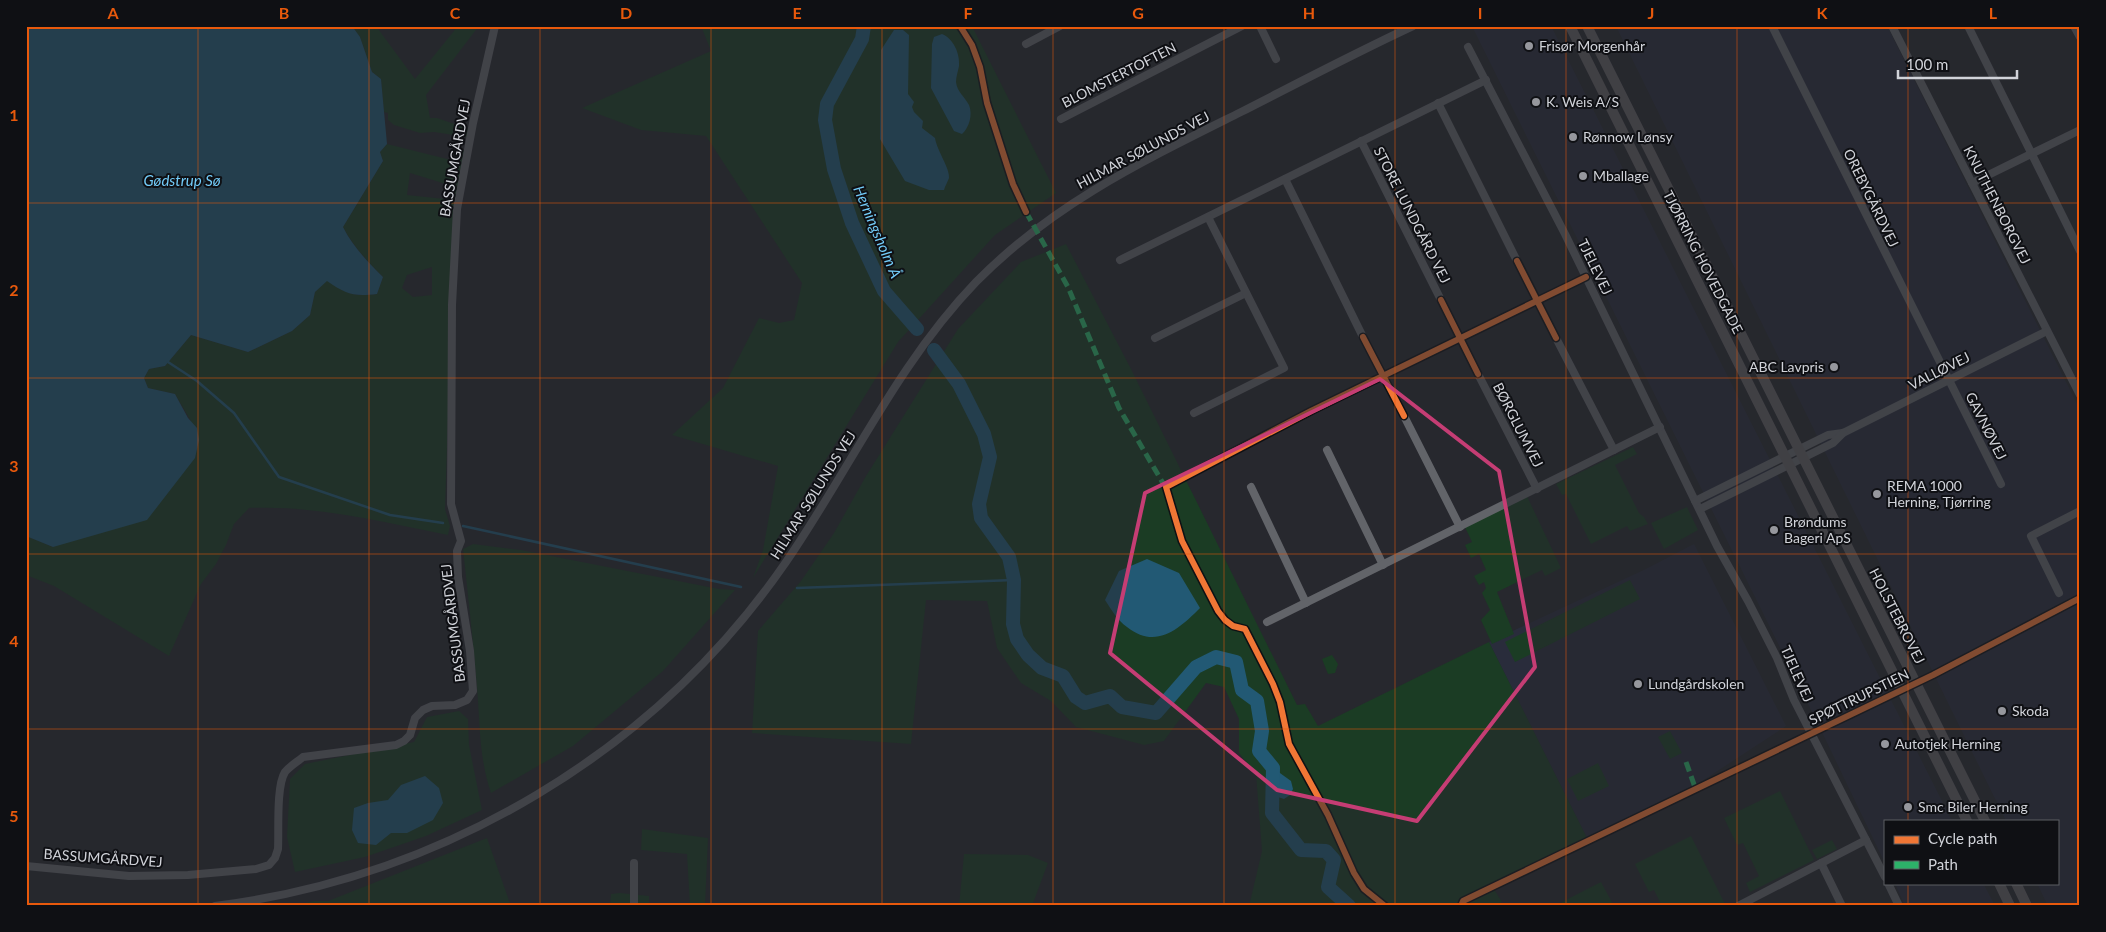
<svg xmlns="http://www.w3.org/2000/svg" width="2106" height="932" font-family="Lato,sans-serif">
<rect width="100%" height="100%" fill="#27282e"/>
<g fill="#292c3b">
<polygon points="1472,26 1551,26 1952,821 1885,821 1885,863 1821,730"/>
<polygon points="1616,26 1887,26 2080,410 2080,906 2048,906 2037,883 2057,883 2057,821 2006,821"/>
<polygon points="1694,544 1786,726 1702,781 1587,838 1489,642 1646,569"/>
<polygon points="1895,883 1983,883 1995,906 1905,906"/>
</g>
<g fill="#1b3c24" fill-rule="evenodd">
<polygon points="352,26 376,26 415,79 458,26 479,26 426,95 430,118 437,118 469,129 467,137 434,132 420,133 394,125 388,120 388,113 384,112 381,79 372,72 360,37"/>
<polygon points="701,26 972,26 1056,193 995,235 898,342 753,578 763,550 778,466 672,435 723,388 759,318 779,323 794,320 802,283 706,136 641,130 582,108 711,51"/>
<path d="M387,144l68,17 4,-11 7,1 -11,49 -10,309 5,17 -2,9c-66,-13 -132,-30 -199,-27l-15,16 -8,21 -10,19 -15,20 -32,72 -115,-70 -28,-11v-39l27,11 138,-126 -16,-27 -27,-6 -4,-10 5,-9 16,-3 26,-31 57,17 44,-21 18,-16 5,-23 12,-12c19,14 26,17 50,14l6,-17c-15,-15 -30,-31 -40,-50l40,-66 -3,-9zM410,173l39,12 -4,14 -38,-4zM432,267v28l-19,2 -11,-9 5,-13z"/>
<polygon points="1066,244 1131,369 1297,705 1305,704 1318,726 1489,642 1587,838 1492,886 1502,902 1493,906 1249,906 1262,851 1256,774 1239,753 1239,719 1224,687 1206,683 1164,741 1144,745 1076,727 1051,701 1021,683 997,648 987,601 926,600 911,744 752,733 758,631 801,581 834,533 866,476 958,329 1021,262"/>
<polygon points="1633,447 1637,454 1615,465 1639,513 1644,517 1648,524 1630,531 1627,526 1591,544 1566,494 1562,495 1556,484"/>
<polygon points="1526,494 1561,568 1545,576 1542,570 1497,592 1514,634 1492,644 1481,620 1490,610 1482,593 1486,588 1484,582 1479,585 1474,576 1486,570 1479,554 1471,558 1465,545 1472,542 1464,525"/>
<polygon points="1687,507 1698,530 1664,549 1651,523"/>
<path d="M473,544l48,6 198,39 16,1 -72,81 -90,75 -82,47c-12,-34 -11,-70 -14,-106 -4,-46 -9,-92 -14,-138z"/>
<polygon points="1630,580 1640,599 1515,662 1505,642"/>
<polygon points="1332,655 1338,664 1335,673 1328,674 1322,659"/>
<polygon points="459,711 468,719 469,745 482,810 426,836 365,857 295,872 287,837 290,779 305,764 414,742 427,717"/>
<polygon points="1670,731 1682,753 1670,759 1658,737"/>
<polygon points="1598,763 1609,786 1578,801 1567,779"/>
<polygon points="1780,791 1814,860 1750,892 1746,883 1759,876 1743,843 1737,845 1724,818"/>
<polygon points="642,829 708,838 705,906 690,906 687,854 641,850"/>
<polygon points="1691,836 1725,904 1722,906 1662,906 1654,890 1649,892 1635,864"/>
<polygon points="487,838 511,906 291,906 314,901 328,901"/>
<polygon points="1832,840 1837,849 1817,859 1812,850"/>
<polygon points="964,854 1028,855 1048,863 1032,906 959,906"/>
<polygon points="1601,882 1614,906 1554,906"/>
<polygon points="620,893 649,896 649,906 610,906 611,894"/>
</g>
<g fill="#225974">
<path d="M26,26h326l8,11 12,35 9,7 6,65 -7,8 3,9 -40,66c10,20 25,35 40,50l-6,17c-24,3 -31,0 -50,-13l-12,11 -5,23 -18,16 -44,21 -57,-17 -26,31 -16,3 -5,9 4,10 27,6 13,24 9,10 2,12 -4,18 -48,62 -94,27 -27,-11z"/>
<path d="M894,30h9l6,5 -1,59 6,8 -2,5 2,5 9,9 -1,7 13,10c2,13 15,30 14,40 -1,3 -4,8 -5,12h-15l-24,-9 -25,-42 1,-89z"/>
<path d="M942,34c12,5 18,20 17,32 -1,5 -3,11 -3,16 1,10 9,15 13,23 4,10 0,23 -7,29l-8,-3 -23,-43 1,-44 2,-7z"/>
<path d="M1147,559l32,14 21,35c-21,21 -44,42 -73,19 -9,-6 -16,-18 -22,-27l14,-29z"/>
<polygon points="1273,768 1291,781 1293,789 1290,795 1284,799 1272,795"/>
<polygon points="425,776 439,788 443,803 433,820 407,833 391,833 376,845 358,843 352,830 354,808 368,803 388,800 401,785"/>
</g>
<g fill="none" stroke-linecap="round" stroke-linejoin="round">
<g stroke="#225974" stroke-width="2.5">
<polyline points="168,362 197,381 234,413 279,477 390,515 443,523"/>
<polyline points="463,526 741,587"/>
<polyline points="797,588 1014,580"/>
</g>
<g stroke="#225974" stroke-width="14">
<polyline points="864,26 862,39 827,104 825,120 834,169 852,223 884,291 917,329"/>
<polyline points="934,350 959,384 984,434 990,457 979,504 981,518 1009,557 1014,580 1013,624 1017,639 1028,655 1042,668 1063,676 1076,697 1085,703 1110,696 1122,707 1156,713 1196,667 1216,657 1236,662 1242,690 1257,701 1262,731 1259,751 1273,768 1272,813 1301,850 1326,851 1334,860 1328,887 1349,906"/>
</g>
<g stroke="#626469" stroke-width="8">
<polyline points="1260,26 1276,59"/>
<polyline points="1772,26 2001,484"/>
<polyline points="1892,26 2080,395"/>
<polyline points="1968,26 2080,251"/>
<polyline points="2074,26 2080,37"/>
<polyline points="1026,44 1060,26"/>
<polyline points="1468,47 1565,234 1717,546 1748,601 1777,658 1794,700 1885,877"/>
<polyline points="1438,103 1517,261"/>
<polyline points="1061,119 1242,26"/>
<polyline points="1361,141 1441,300"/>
<polyline points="1285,179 1363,337"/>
<polyline points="1972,183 2080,130"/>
<polyline points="1120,260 1486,80"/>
<polyline points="1155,338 1246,293"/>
<polyline points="1556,338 1614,450"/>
<polyline points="1478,374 1537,489"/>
<polyline points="1194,413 1284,368 1208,217"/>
<polyline points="1404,416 1460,527"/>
<polyline points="1327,450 1383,565"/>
<polyline points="1251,487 1306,603"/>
<polyline points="1695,501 1828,435 1843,433 2047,331"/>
<polyline points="1700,509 1833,443 1843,433"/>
<polyline points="2059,593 2031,536 2080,511"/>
<polyline points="1267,622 1660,427"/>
<polyline points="1821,863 1842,906"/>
<path d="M26,866l103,10 59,-1 68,-6 13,-4 6,-7 3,-9c1,-18 -2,-63 7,-77 5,-6 12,-10 18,-15l93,-12 8,-4 6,-6 5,-17 8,-8 9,-4 23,-1 12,-5 6,-9 -3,-40 -12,-74 -1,-26 4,-10 -10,-37 1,-199 5,-96 16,-86 22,-97"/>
<polyline points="1888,883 1899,906"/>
<path d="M215,906c229,-29 440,-154 571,-344 64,-93 111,-198 190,-280 78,-79 167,-121 265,-170 57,-29 114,-59 172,-86"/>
<polyline points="634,906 634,863"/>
<polyline points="1738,906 1866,840"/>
</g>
<g stroke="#615e61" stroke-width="10">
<polyline points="1570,26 1967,821"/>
<polyline points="1587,26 1985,821"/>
<polyline points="1999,883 2010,906"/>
<polyline points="2016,883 2027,906"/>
</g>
<g stroke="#2db169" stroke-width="5" stroke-dasharray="10 5" stroke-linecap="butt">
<polyline points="1026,212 1068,287 1119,408 1167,490"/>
<polyline points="1686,762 1696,790"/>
</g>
<defs>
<g id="cycleway">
<polyline points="960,26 972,45 980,67 987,103 1013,184 1026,212"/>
<polyline points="1517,261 1556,338"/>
<polyline points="1441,300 1478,374"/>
<polyline points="1363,337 1404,416"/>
<polyline points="1385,906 1364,889 1354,873 1328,815 1289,744 1280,702 1273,684 1245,629 1233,626 1225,620 1218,611 1182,541 1166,487 1311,411 1586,277"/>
<polyline points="1461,906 1463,901 1933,675 2080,598"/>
</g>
</defs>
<use href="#cycleway" stroke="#0f1014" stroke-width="9"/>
<use href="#cycleway" stroke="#f07635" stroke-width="6"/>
</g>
<path d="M0 0H2106V932H0ZM1380,379l119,92 36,196 -118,154 -140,-31 -167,-137 35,-160z" fill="#27282e" fill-opacity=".55" fill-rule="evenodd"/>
<path fill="none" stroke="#c53d74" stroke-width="4" stroke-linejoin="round" d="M1380,379l119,92 36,196 -118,154 -140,-31 -167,-137 35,-160z"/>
<path fill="none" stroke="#e8590c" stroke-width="1" stroke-opacity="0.55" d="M198,26v880M369,26v880M540,26v880M711,26v880M882,26v880M1053,26v880M1224,26v880M1395,26v880M1566,26v880M1737,26v880M1908,26v795M26,203h2054M26,378h2054M26,554h2054M26,729h2054M1908,883v23"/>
<g fill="#96979d" stroke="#0f1014" stroke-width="2">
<circle cx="1529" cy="46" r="5"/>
<circle cx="1536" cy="102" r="5"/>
<circle cx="1573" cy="137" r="5"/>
<circle cx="1583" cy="176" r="5"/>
<circle cx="1834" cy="367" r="5"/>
<circle cx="1877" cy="494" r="5"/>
<circle cx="1774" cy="530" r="5"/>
<circle cx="1638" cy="684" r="5"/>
<circle cx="2002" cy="711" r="5"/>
<circle cx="1885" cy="744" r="5"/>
<circle cx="1908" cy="807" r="5"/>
</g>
<g text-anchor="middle" stroke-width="4" stroke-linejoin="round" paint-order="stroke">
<g font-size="14" fill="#d1d3d9" stroke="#0f1014" text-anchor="start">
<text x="1539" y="51">Frisør Morgenhår</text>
<text x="1546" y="107">K. Weis A/S</text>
<text x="1583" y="142">Rønnow Lønsy</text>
<text x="1593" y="181">Mballage</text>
<text x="1824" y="372" text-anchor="end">ABC Lavpris</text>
<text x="1887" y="491">REMA 1000<tspan x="1887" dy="16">Herning, Tjørring</tspan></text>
<text x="1784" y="527">Brøndums<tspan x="1784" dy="16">Bageri ApS</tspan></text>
<text x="1648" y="689">Lundgårdskolen</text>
<text x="2012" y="716">Skoda</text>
<text x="1895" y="749">Autotjek Herning</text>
<text x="1918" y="812">Smc Biler Herning</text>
</g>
<g font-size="14" fill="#d1d3d9" stroke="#0f1014">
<text transform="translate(1119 75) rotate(-27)" y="5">BLOMSTERTOFTEN</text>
<text transform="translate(1143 150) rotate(-28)" y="5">HILMAR SØLUNDS VEJ</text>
<text transform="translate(455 158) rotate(-80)" y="5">BASSUMGÅRDVEJ</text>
<text transform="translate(1871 198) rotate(64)" y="5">OREBYGÅRDVEJ</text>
<text transform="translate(1997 205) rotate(63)" y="5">KNUTHENBORGVEJ</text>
<text transform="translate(1412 215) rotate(63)" y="5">STORE LUNDGÅRD VEJ</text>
<text transform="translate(1703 262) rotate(63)" y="5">TJØRRING HOVEDGADE</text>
<text transform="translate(1595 267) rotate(64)" y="5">TJELEVEJ</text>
<text transform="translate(1939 371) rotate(-27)" y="5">VALLØVEJ</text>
<text transform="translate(1518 425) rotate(63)" y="5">BØRGLUMVEJ</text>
<text transform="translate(1986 426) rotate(63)" y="5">GAVNØVEJ</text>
<text transform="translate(813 495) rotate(-58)" y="5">HILMAR SØLUNDS VEJ</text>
<text transform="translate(1897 616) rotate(63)" y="5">HOLSTEBROVEJ</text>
<text transform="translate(453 623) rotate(-97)" y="5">BASSUMGÅRDVEJ</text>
<text transform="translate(1797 674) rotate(66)" y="5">TJELEVEJ</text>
<text transform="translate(1859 697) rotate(-26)" y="5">SPØTTRUPSTIEN</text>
<text transform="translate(103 858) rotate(4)" y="5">BASSUMGÅRDVEJ</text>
</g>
<g font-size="15" font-style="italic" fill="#73ccf9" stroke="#0f1014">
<text x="182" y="186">Gødstrup Sø</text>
<text transform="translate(877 232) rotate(67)" y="5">Herningsholm Å</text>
</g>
</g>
<rect width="2106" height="932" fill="none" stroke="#0f1014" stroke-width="55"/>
<rect x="1884" y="820" width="175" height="65" fill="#0f1014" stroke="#5d5e63"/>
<rect x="1894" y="836" width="25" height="8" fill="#f07635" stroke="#5d5e63"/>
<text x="1928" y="844" font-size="15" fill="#d1d3d9">Cycle path</text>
<rect x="1894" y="861" width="25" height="8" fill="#2db169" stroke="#5d5e63"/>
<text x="1928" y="870" font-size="15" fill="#d1d3d9">Path</text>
<path d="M1898 70v8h119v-8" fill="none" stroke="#d1d3d9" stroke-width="2.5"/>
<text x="1906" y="70" font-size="15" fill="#d1d3d9" stroke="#0f1014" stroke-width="4" paint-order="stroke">100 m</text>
<rect x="28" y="28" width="2050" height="876" fill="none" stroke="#e8590c" stroke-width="2"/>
<g font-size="16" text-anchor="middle" font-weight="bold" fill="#e8590c">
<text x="113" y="19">A</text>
<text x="284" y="19">B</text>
<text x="455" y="19">C</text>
<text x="626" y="19">D</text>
<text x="797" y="19">E</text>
<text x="968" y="19">F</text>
<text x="1138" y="19">G</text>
<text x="1309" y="19">H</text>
<text x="1480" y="19">I</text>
<text x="1651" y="19">J</text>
<text x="1822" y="19">K</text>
<text x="1993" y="19">L</text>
<text x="14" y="121">1</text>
<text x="14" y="296">2</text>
<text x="14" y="472">3</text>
<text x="14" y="647">4</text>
<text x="14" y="822">5</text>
</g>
</svg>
